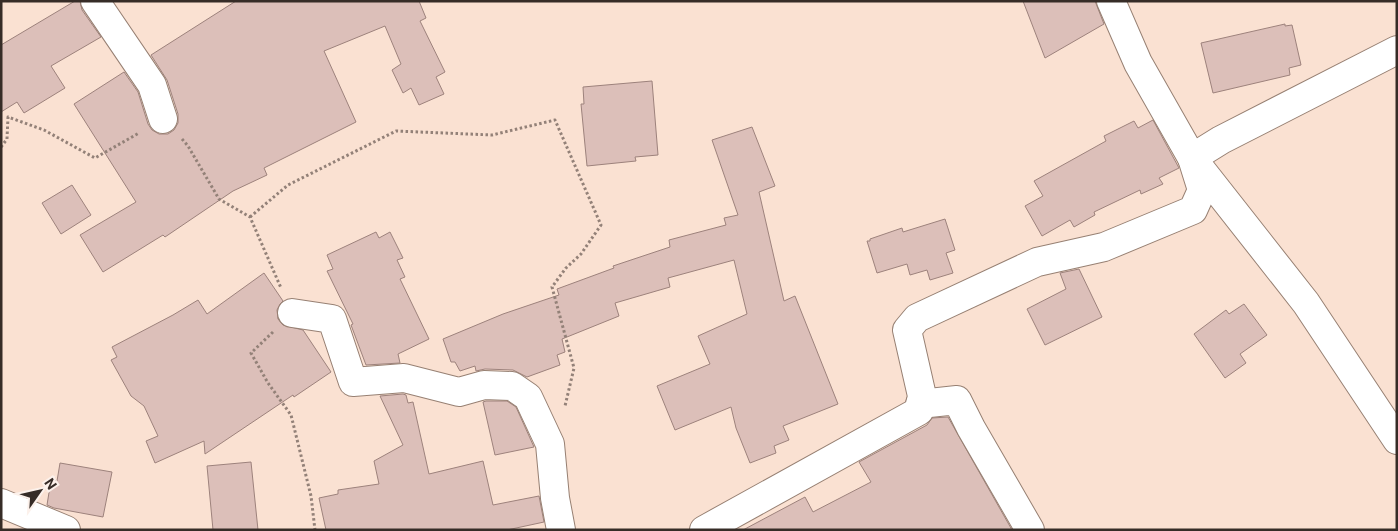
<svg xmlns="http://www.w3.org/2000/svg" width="1398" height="531" font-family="Roboto,sans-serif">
<rect width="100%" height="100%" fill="#fae1d2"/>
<g fill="#dcbfb9" stroke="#9d827c">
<polygon points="75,1 80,1 82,10 101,37 51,66 65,88 24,113 17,102 1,112 1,45"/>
<polygon points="236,1 419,1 426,18 420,21 445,72 436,77 444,94 419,105 411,88 403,93 392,70 401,64 385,26 324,51 356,122 264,168 267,175 233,191 165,237 163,235 103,272 80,235 136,202 74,104 124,72 138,92 148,124 152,130 159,134 168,134 174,130 178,123 178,114 167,80 151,55"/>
<polygon points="1023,1 1095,1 1104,24 1045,58"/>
<polygon points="1285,24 1285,26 1292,25 1301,65 1289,68 1290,75 1213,93 1201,43"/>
<polygon points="652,81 658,155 635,157 636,161 587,166 581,104 584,104 583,87"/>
<polygon points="1153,120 1179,168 1159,178 1163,184 1141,194 1140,190 1094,212 1095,215 1074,227 1070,220 1042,236 1025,206 1043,196 1034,181 1106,141 1104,136 1134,121 1138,128"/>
<polygon points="752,127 775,186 759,192 784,301 795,296 838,404 783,426 789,440 774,446 776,453 750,463 736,428 731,407 675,430 657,386 710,364 698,336 747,314 734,260 668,278 670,287 615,303 619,316 562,339 565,352 557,355 560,365 527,377 513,370 485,369 476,371 475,366 460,371 455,362 451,362 443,339 503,314 559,295 557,289 614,268 613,266 670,247 669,240 726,225 724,218 738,215 712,140"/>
<polygon points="72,185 91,215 61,234 42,203"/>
<polygon points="945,219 955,250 946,253 953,273 930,280 927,270 910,275 907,264 877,273 867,241 870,241 870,239 902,228 903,232"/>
<polygon points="376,232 379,238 390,232 403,258 397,260 405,277 400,279 429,339 398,354 400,363 366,365 351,325 353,324 327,271 333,269 327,255"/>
<polygon points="1079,269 1102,317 1045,345 1027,309 1066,289 1060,273"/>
<polygon points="264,273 283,301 280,304 277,310 278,319 283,325 303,330 331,372 294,397 293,395 205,454 204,441 155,463 146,441 158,436 144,406 131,396 111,360 117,357 112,347 173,315 198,300 207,314"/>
<polygon points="1244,304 1267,335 1240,354 1246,363 1225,378 1194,334 1226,310 1229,314"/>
<polygon points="403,394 406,395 408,403 413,402 429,474 483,461 493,505 539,496 544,522 507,530 326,530 319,498 338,494 338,490 379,484 374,461 403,445 380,396"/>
<polygon points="486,401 507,401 516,407 534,447 495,455 483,402"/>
<polygon points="948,417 1012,530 743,530 805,497 813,512 871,482 859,462 927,425 932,418"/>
<polygon points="251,462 258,530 213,530 207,466"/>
<polygon points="60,463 112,472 103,517 54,508 47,505 51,480 57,481"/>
</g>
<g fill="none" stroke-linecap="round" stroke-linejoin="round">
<defs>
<g id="minor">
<polyline points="95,1 152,85 163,119"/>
<polyline points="1111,1 1138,63 1192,158 1306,303 1397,440"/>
<polyline points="292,313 332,319 353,382 404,378 459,392 484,385 512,386 528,397 550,444 555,498 561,530"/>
<polyline points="920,404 957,400 971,428 1030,530"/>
<polyline points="1,503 66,530"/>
<polyline points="704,530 919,411 922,396 907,330 917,318 1037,262 1104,247 1193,210 1202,190 1192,158 1221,140 1397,50"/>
</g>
</defs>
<use href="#minor" stroke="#978073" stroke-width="30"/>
<g stroke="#938178" stroke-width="3" stroke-dasharray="2.5 2.5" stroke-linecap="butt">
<polyline points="182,139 188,146 219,199 250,217 281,288"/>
<polyline points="1,147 7,139 8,117 44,130 95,158 139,133"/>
<polyline points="250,217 288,185 396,131 492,135 555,120 601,225 581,254 566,268 552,287 574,368 565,406"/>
<polyline points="273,332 251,353 268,383 291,415 311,496 315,530"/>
</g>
<use href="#minor" stroke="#fff" stroke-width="28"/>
</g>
<rect width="1398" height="531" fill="none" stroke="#362c27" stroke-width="5"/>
<g transform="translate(40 491) rotate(56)" stroke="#fcf1eb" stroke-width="4" paint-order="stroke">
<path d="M0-4L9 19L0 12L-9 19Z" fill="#362c27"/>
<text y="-8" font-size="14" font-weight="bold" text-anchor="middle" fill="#362c27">N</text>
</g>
</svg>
